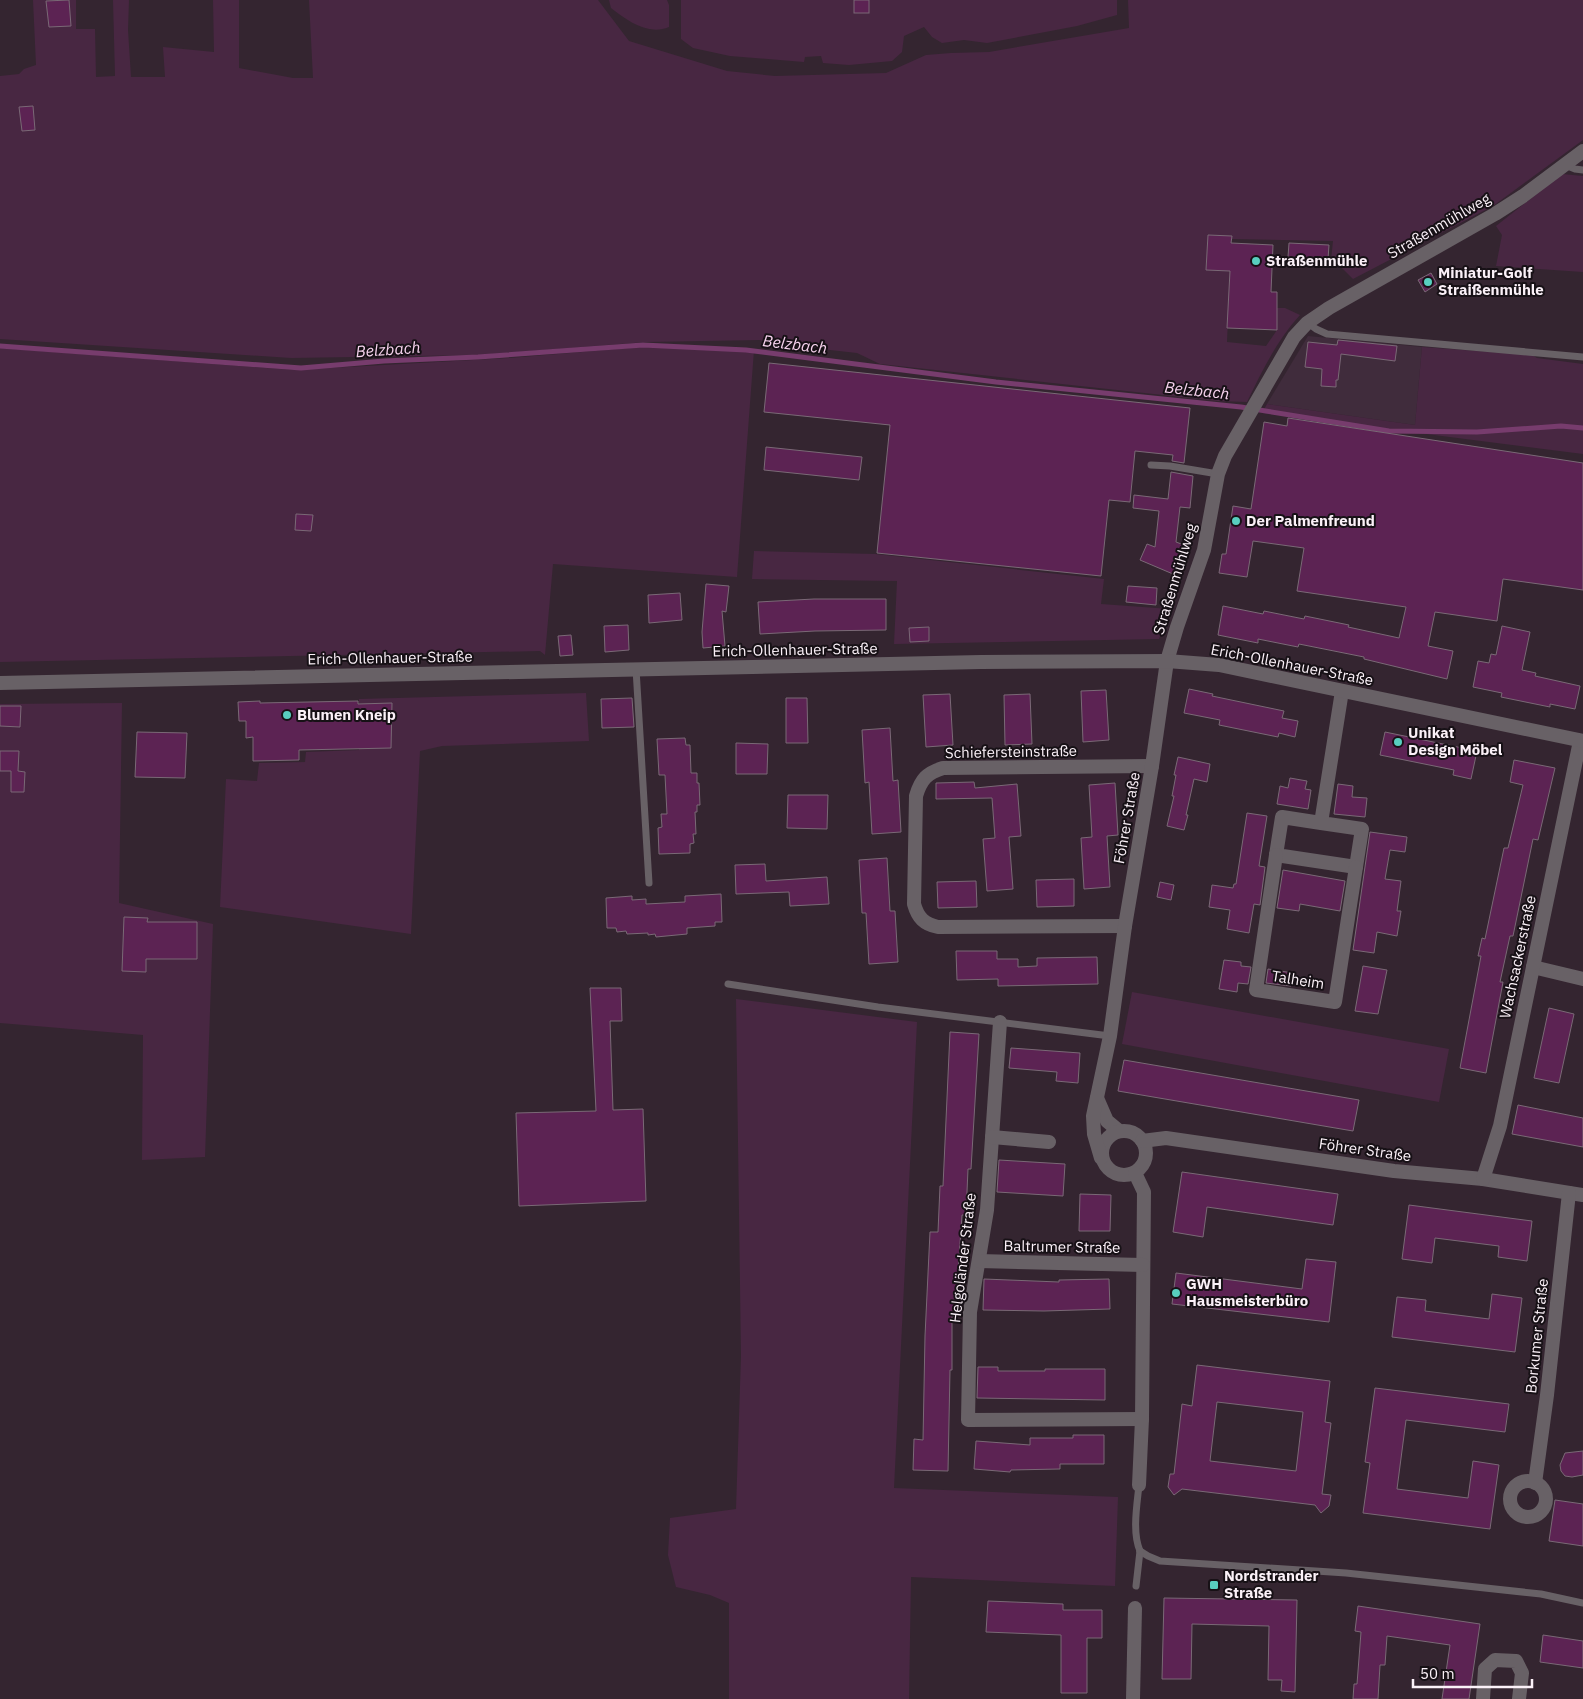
<svg xmlns="http://www.w3.org/2000/svg" width="1583" height="1699" font-family="'IBM Plex Sans',sans-serif">
<rect width="100%" height="100%" fill="#342530"/>
<polygon fill="#402c3c" points="1308,336 1422,347 1415,425 1267,404"/>
<g fill="#482742">
<path d="M33,0h43v29h19l1,48 19,-1 -2,-76h16l-1,30 3,47h34l-2,-30 51,5 -1,-52h26v68l54,10h20l-4,-78h289l31,41 98,30 48,5 111,-3 40,-18 25,-2 38,-1 140,-24 -1,-28h455v140l-90,66 -140,73 -19,-19h-3l2,-19 -101,-2 -1,-3 -23,-1 -2,35 24,1 -3,71 39,4 11,-16v-22h8l15,7c-23,25 -38,56 -53,87l-29,-1 -338,-37 -23,-11 -90,-10 -7,-3 -114,2 -168,13 -187,3 -291,-19v-263l19,-2 5,-5 12,-4z"/>
<path d="M609,0h58l2,5v22c-22,9 -42,-7 -58,-19z"/>
<polygon points="681,0 1117,0 1117,15 1077,26 987,43 964,40 942,43 932,37 924,27 904,36 902,52 892,61 849,65 823,63 821,56 805,57 804,62 730,56 693,48 681,39"/>
<polygon points="1562,174 1583,176 1583,272 1496,266 1502,235 1496,226"/>
<polygon points="643,347 754,350 737,577 553,564 545,655 540,651 0,662 0,348 294,370 509,358"/>
<polygon points="1422,347 1532,355 1537,358 1583,364 1583,454 1262,413 1267,404 1415,425"/>
<polygon points="754,551 875,554 1104,579 1101,604 1170,609 1159,639 894,644 897,581 752,579"/>
<polygon points="586,693 589,741 442,746 420,751 411,934 220,907 226,779 257,781 259,763 305,762 306,752 359,750 359,699"/>
<polygon points="122,703 119,903 213,924 205,1157 142,1160 143,1035 0,1023 0,704"/>
<polygon points="1132,992 1449,1049 1439,1102 1122,1044"/>
<polygon points="736,999 917,1022 894,1488 1118,1497 1115,1586 911,1577 909,1699 729,1699 729,1603 710,1595 676,1587 668,1555 670,1518 736,1509 741,1356"/>
</g>
<g fill="none" stroke-linecap="round" stroke-linejoin="round">
<polyline stroke="#773c6d" stroke-width="5" points="0,346 301,368 384,361 478,357 643,345 746,350 996,382 1241,407 1389,431 1477,432 1561,426 1583,428"/>
</g>
<g fill="#5c2353" stroke="#7a6976" fill-rule="evenodd">
<polygon points="69,0 71,26 49,27 46,1"/>
<rect x="854" y="0" width="15" height="13"/>
<polygon points="33,106 35,130 22,131 19,107"/>
<polygon points="1208,235 1232,236 1231,243 1273,245 1271,292 1277,292 1277,330 1227,328 1230,271 1206,270"/>
<polygon points="1289,243 1329,245 1328,259 1288,257"/>
<polygon points="1431,273 1437,284 1425,292 1418,280"/>
<polygon points="1338,340 1397,346 1395,361 1341,354 1338,380 1336,380 1336,387 1321,386 1322,369 1305,367 1308,342 1337,345"/>
<polygon points="769,363 1190,408 1184,463 1172,461 1173,455 1135,451 1130,502 1109,500 1101,576 877,553 890,425 764,412"/>
<polygon points="1288,418 1583,463 1583,590 1503,579 1497,621 1435,612 1428,646 1453,651 1447,679 1364,659 1364,657 1299,644 1298,647 1258,639 1258,643 1218,635 1223,606 1263,614 1264,611 1304,619 1305,616 1349,625 1348,627 1399,638 1406,607 1297,591 1304,548 1253,541 1247,577 1219,573 1222,554 1226,554 1233,506 1251,509 1264,422 1287,426"/>
<polygon points="766,447 862,457 859,480 764,470"/>
<polygon points="1171,472 1193,476 1190,508 1180,507 1176,542 1184,545 1173,574 1140,560 1147,544 1155,547 1159,511 1133,508 1134,495 1168,499"/>
<polygon points="296,514 313,515 311,531 295,530"/>
<polygon points="706,584 729,586 726,612 722,611 725,646 703,648 702,632"/>
<polygon points="1128,586 1157,588 1156,605 1126,602"/>
<polygon points="680,593 682,620 649,623 648,595"/>
<polygon points="814,599 886,599 886,630 815,631 760,634 758,602"/>
<polygon points="628,625 629,650 605,652 604,626"/>
<polygon points="1502,626 1530,632 1522,670 1536,673 1535,676 1580,686 1575,709 1550,704 1550,707 1501,697 1502,693 1473,687 1478,661 1489,663 1491,654 1496,655"/>
<polygon points="929,627 929,641 910,642 909,628"/>
<polygon points="571,635 573,655 560,656 558,636"/>
<polygon points="1189,689 1213,694 1212,696 1284,711 1282,718 1298,721 1295,737 1279,733 1278,737 1219,725 1220,720 1184,713"/>
<polygon points="1106,690 1109,740 1083,742 1081,691"/>
<polygon points="950,694 953,745 926,747 923,695"/>
<polygon points="1030,694 1032,744 1005,745 1004,695"/>
<polygon points="632,698 634,727 602,728 601,699"/>
<polygon points="786,698 807,698 808,743 786,743"/>
<polygon points="260,701 260,703 358,701 358,704 392,703 391,748 299,750 299,760 253,761 253,737 246,738 246,721 239,721 238,702"/>
<polygon points="0,706 21,706 20,727 0,726"/>
<polygon points="890,728 893,781 898,780 901,832 872,834 869,782 865,783 862,730"/>
<polygon points="137,732 187,733 185,778 135,777"/>
<polygon points="1385,732 1477,751 1471,779 1453,775 1454,770 1380,755"/>
<polygon points="685,738 686,745 690,745 691,773 697,773 697,783 699,783 700,805 697,805 697,812 695,812 696,834 693,834 694,843 690,844 690,853 659,854 658,828 662,827 661,814 667,814 665,775 659,775 657,739"/>
<polygon points="736,743 768,744 767,774 736,774"/>
<polygon points="0,751 19,751 18,771 25,772 24,792 11,792 11,771 0,771"/>
<polygon points="1178,757 1210,764 1207,782 1194,779 1186,815 1188,815 1184,830 1167,826 1174,796 1172,796 1176,775 1174,775"/>
<polygon points="1514,760 1555,768 1538,840 1533,839 1513,936 1510,936 1500,982 1503,982 1486,1073 1460,1068 1481,956 1478,956 1482,938 1485,939 1504,848 1508,848 1523,785 1510,782"/>
<polygon points="1290,778 1307,781 1305,789 1311,790 1308,809 1277,804 1280,786 1288,788"/>
<polygon points="974,782 975,788 1017,784 1021,836 1009,837 1013,889 987,891 983,839 995,838 992,798 936,799 936,783"/>
<polygon points="1115,783 1118,835 1107,836 1110,887 1084,889 1081,838 1092,837 1089,785"/>
<polygon points="1338,784 1353,786 1352,797 1367,798 1365,817 1334,814"/>
<polygon points="788,795 828,795 827,829 787,828"/>
<polygon points="1247,813 1267,816 1259,866 1265,867 1260,905 1254,904 1249,933 1227,929 1230,910 1209,907 1212,885 1233,888 1234,884 1236,884"/>
<polygon points="1370,832 1407,837 1405,852 1390,850 1385,879 1401,881 1397,911 1401,911 1397,936 1377,932 1374,953 1353,950"/>
<polygon points="887,858 890,911 895,911 898,962 869,964 866,913 862,913 859,860"/>
<polygon points="765,864 766,881 827,877 829,904 790,906 789,892 736,894 735,865"/>
<polygon points="1283,870 1345,881 1340,911 1300,904 1299,911 1277,908"/>
<polygon points="1074,879 1074,906 1037,907 1036,880"/>
<polygon points="976,881 977,907 938,908 937,882"/>
<polygon points="1160,882 1174,885 1171,900 1157,897"/>
<polygon points="721,894 722,922 715,922 715,926 687,928 687,934 656,937 655,934 648,935 648,933 627,934 626,931 617,932 616,928 607,928 606,898 632,896 632,900 646,899 646,904 685,902 685,896"/>
<polygon points="124,917 148,918 147,922 197,922 197,959 146,959 146,972 122,971"/>
<polygon points="956,951 997,951 997,959 1018,959 1018,967 1037,966 1037,958 1097,957 1098,984 998,986 998,979 957,980"/>
<polygon points="1224,960 1241,962 1241,966 1251,967 1248,984 1238,983 1237,992 1219,989"/>
<polygon points="1363,966 1387,970 1378,1014 1355,1011"/>
<polygon points="1268,969 1293,973 1291,986 1266,983"/>
<polygon points="590,988 621,988 622,1021 610,1021 613,1110 643,1109 646,1201 519,1206 516,1113 596,1111"/>
<polygon points="1549,1008 1574,1014 1559,1083 1534,1078"/>
<polygon points="950,1032 979,1034 971,1169 968,1169 966,1215 962,1215 955,1316 952,1316 952,1370 950,1370 948,1471 913,1470 914,1439 923,1440 925,1336 930,1232 938,1232 940,1186 943,1186"/>
<polygon points="1011,1048 1080,1053 1078,1083 1056,1081 1057,1072 1009,1068"/>
<polygon points="1124,1060 1359,1100 1353,1131 1118,1091"/>
<polygon points="1518,1105 1583,1118 1583,1147 1512,1134"/>
<polygon points="999,1160 1065,1164 1063,1196 997,1192"/>
<polygon points="1182,1172 1338,1194 1333,1225 1207,1207 1203,1237 1173,1232"/>
<polygon points="1080,1194 1111,1195 1110,1231 1079,1231"/>
<polygon points="1409,1205 1532,1221 1527,1261 1498,1257 1499,1246 1435,1238 1432,1263 1402,1259"/>
<polygon points="1306,1259 1336,1262 1329,1322 1172,1304 1176,1273 1302,1289"/>
<polygon points="984,1279 1059,1282 1059,1280 1109,1279 1110,1309 1044,1311 983,1310"/>
<polygon points="1492,1294 1522,1298 1515,1352 1392,1337 1397,1297 1426,1300 1425,1311 1489,1319"/>
<path d="M1197,1365l133,16 -5,41 6,1 -9,71 9,1 -2,11 -8,7 -6,-8 -133,-16 -8,6 -6,-8 2,-13h4l8,-70 10,2zM1217,1402l86,10 -7,59 -86,-10z"/>
<polygon points="978,1367 998,1367 998,1371 1045,1371 1045,1369 1105,1369 1105,1400 977,1398"/>
<polygon points="1375,1388 1509,1404 1505,1432 1406,1420 1397,1489 1468,1498 1473,1461 1499,1465 1490,1529 1363,1513 1370,1463 1365,1462"/>
<polygon points="1073,1435 1104,1435 1104,1464 1060,1464 1060,1469 1011,1470 1010,1472 974,1469 976,1441 1030,1445 1030,1438 1073,1438"/>
<polygon points="1583,1451 1583,1475 1572,1477 1565,1476 1561,1471 1560,1465 1565,1453"/>
<polygon points="1555,1500 1583,1504 1583,1546 1549,1541"/>
<polygon points="1164,1598 1297,1600 1295,1692 1281,1691 1282,1680 1268,1680 1269,1626 1192,1624 1191,1679 1162,1679"/>
<polygon points="988,1601 1063,1604 1063,1610 1102,1610 1102,1638 1087,1638 1087,1693 1061,1693 1061,1635 986,1632"/>
<polygon points="1358,1606 1480,1624 1469,1699 1442,1699 1450,1645 1387,1636 1385,1665 1380,1665 1378,1699 1353,1699 1354,1684 1357,1684 1361,1632 1355,1631"/>
<polygon points="1543,1635 1583,1641 1583,1668 1540,1662"/>
</g>
<g fill="none" stroke-linecap="round" stroke-linejoin="round">
<g stroke="#686166" stroke-width="7">
<polyline points="1565,165 1575,169 1583,170"/>
<polyline points="1308,323 1316,329 1327,334 1583,357"/>
<polyline points="1151,465 1170,466 1218,474"/>
<polyline points="636,669 649,883"/>
<polyline points="728,984 878,1007 1110,1036"/>
<path d="M1139,1485c-2,20 -7,47 1,66"/>
<polyline points="1140,1551 1148,1556 1160,1561 1346,1573 1541,1594 1583,1603"/>
<polyline points="1136,1586 1140,1551"/>
</g>
<g stroke="#686166" stroke-width="14">
<polyline points="1321,823 1282,817 1276,855 1356,867 1362,829 1321,823 1342,691"/>
<polyline points="1276,855 1256,990 1335,1002 1356,867"/>
<path d="M1125,926l-187,1c-14,-3 -20,-9 -24,-23l2,-108c5,-17 11,-23 27,-28l209,-2"/>
<polyline points="1533,967 1583,979"/>
<polyline points="1000,1022 987,1210 970,1312 968,1420 1142,1419"/>
<polyline points="1097,1098 1107,1121 1119,1131"/>
<circle cx="1124" cy="1153" r="22"/>
<polyline points="992,1137 1049,1142"/>
<polyline points="1142,1141 1166,1138 1394,1171 1483,1179 1583,1195"/>
<polyline points="1101,1158 1094,1134 1093,1116 1110,1036 1125,926 1152,766 1167,661 1177,627 1204,550 1218,474 1225,456 1294,337 1307,323 1329,308 1495,214 1523,196 1583,151"/>
<polyline points="1135,1173 1144,1192 1142,1419 1139,1485"/>
<polyline points="1483,1179 1500,1126 1580,741"/>
<polyline points="979,1261 1143,1265"/>
<circle cx="1528" cy="1499" r="18"/>
<polyline points="1535,1483 1547,1395 1569,1193"/>
<polyline points="1133,1699 1135,1608"/>
<polyline points="1483,1699 1485,1669 1495,1660 1516,1661 1522,1673 1519,1699"/>
</g>
<polyline stroke="#686166" stroke-width="14" points="0,683 981,662 1167,661 1219,665 1583,741"/>
</g>
<g fill="#58cebf" stroke="#171116" stroke-width="2">
<circle cx="1256" cy="261" r="5"/>
<circle cx="1428" cy="282" r="5"/>
<circle cx="1236" cy="521" r="5"/>
<circle cx="287" cy="715" r="5"/>
<circle cx="1398" cy="742" r="5"/>
<circle cx="1176" cy="1293" r="5"/>
<rect x="1209" y="1580" width="10" height="10" rx="2.5"/>
</g>
<g text-anchor="middle" stroke-width="4" stroke-linejoin="round" paint-order="stroke">
<g font-size="15" fill="#fbf1f8" stroke="#171116">
<text transform="translate(1439 226) rotate(-30)" y="5">Straßenmühlweg</text>
<text transform="translate(1175 579) rotate(-73)" y="5">Straßenmühlweg</text>
<text transform="translate(795 650) rotate(-1)" y="5">Erich-Ollenhauer-Straße</text>
<text transform="translate(390 658) rotate(-1)" y="5">Erich-Ollenhauer-Straße</text>
<text transform="translate(1292 665) rotate(11)" y="5">Erich-Ollenhauer-Straße</text>
<text transform="translate(1011 752) rotate(-1)" y="5">Schiefersteinstraße</text>
<text transform="translate(1127 818) rotate(-80)" y="5">Föhrer Straße</text>
<text transform="translate(1518 957) rotate(-78)" y="5">Wachsackerstraße</text>
<text transform="translate(1298 980) rotate(9)" y="5">Talheim</text>
<text transform="translate(1365 1150) rotate(8)" y="5">Föhrer Straße</text>
<text transform="translate(1062 1247) rotate(1)" y="5">Baltrumer Straße</text>
<text transform="translate(963 1258) rotate(-83)" y="5">Helgoländer Straße</text>
<text transform="translate(1537 1336) rotate(-84)" y="5">Borkumer Straße</text>
</g>
<g font-size="15" font-weight="bold" fill="#fbf1f8" stroke="#171116" text-anchor="start">
<text x="1266" y="266">Straßenmühle</text>
<text x="1438" y="278">Miniatur-Golf<tspan x="1438" dy="17">Straißenmühle</tspan></text>
<text x="1246" y="526">Der Palmenfreund</text>
<text x="297" y="720">Blumen Kneip</text>
<text x="1408" y="738">Unikat<tspan x="1408" dy="17">Design Möbel</tspan></text>
<text x="1186" y="1289">GWH<tspan x="1186" dy="17">Hausmeisterbüro</tspan></text>
<text x="1224" y="1581">Nordstrander<tspan x="1224" dy="17">Straße</tspan></text>
</g>
<g font-size="16" font-style="italic" fill="#f6d2ed" stroke="#171116">
<text transform="translate(795 344) rotate(7)" y="6">Belzbach</text>
<text transform="translate(388 349) rotate(-4)" y="6">Belzbach</text>
<text transform="translate(1197 390) rotate(6)" y="6">Belzbach</text>
</g>
</g>
<path d="M1413 1679v8h119v-8" fill="none" stroke="#fbf1f8" stroke-width="2.5"/>
<text x="1420" y="1679" font-size="15" fill="#fbf1f8" stroke="#171116" stroke-width="4" paint-order="stroke">50 m</text>
</svg>
